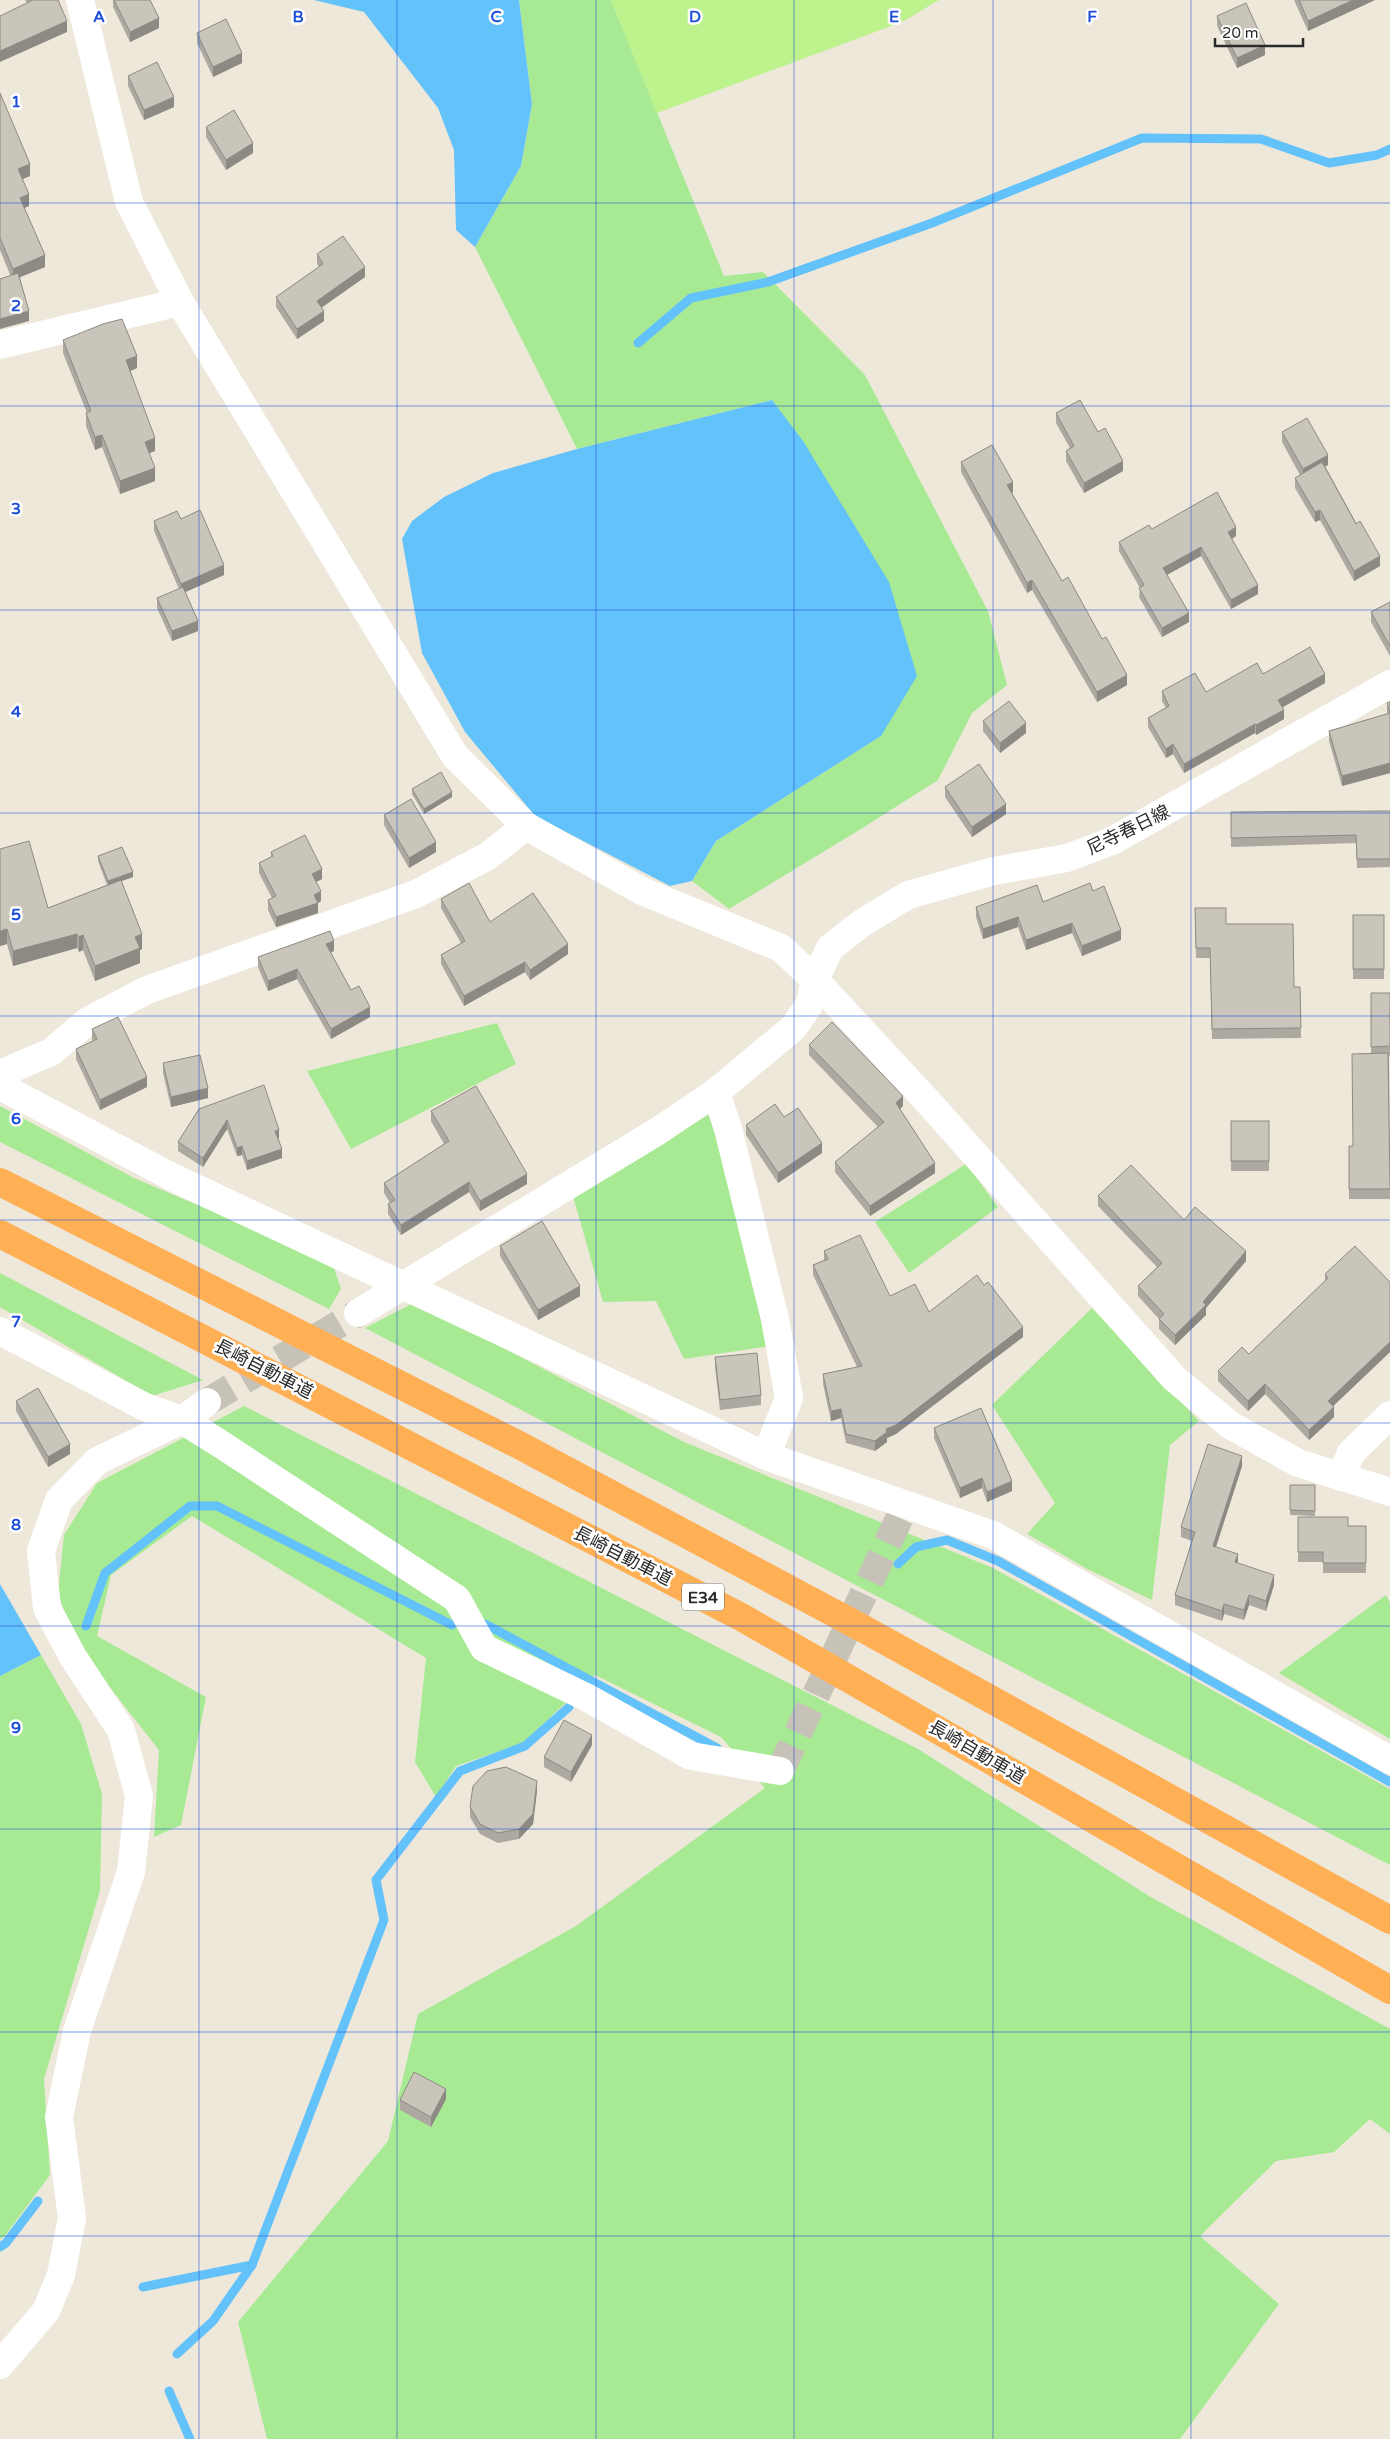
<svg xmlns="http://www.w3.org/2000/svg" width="1390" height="2439" font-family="'Varela Round','Noto Sans JP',sans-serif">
<rect width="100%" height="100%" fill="#eee8db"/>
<g fill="#a7ea93">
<polygon points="519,0 611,0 724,276 763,272 865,375 988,611 1007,685 972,713 938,780 861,829 729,909 692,881 716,841 881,736 772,400 577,449 475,247 521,166 532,104"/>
<polygon points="497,1023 516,1064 351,1149 307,1071"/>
<polygon points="0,1106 134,1178 332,1262 341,1289 329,1309 0,1142"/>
<polygon points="711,1113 771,1346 684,1359 656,1301 603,1302 573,1196"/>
<polygon points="966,1164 998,1207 909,1273 875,1222"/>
<polygon points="0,1273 203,1380 152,1396 0,1307"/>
<polygon points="415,1302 684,1442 993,1568 1390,1789 1390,1865 365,1328"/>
<polygon points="1092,1308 1199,1421 1170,1445 1152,1600 1087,1569 1027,1534 1055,1503 992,1405"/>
<polygon points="244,1406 918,1749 1149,1896 1390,2029 1390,2134 1370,2119 1334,2152 1276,2161 1200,2236 1279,2304 1180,2439 267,2439 238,2322 388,2141 418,2014 576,1926 765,1788 721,1737 595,1675 523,1743 456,1766 436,1797 415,1762 426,1658 192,1516 111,1575 97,1636 206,1697 181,1825 154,1837 159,1750 74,1642 58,1593 64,1535 97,1483"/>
<polygon points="1386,1595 1390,1603 1390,1739 1279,1673"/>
<polygon points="41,1655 81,1724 102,1794 100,1891 44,2079 50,2175 4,2237 0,2239 0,1676"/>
</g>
<polygon fill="#bdf28d" points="611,0 939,0 902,22 657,113"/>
<g fill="#64c2fa">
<polygon points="314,0 519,0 532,104 521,166 475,247 456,230 454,150 438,108 364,12"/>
<polygon points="772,400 803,441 889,582 917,676 881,736 716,841 692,881 670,886 535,816 465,732 422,653 402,539 412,521 444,497 493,473 577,449"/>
<polygon points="0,1584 41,1655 0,1676"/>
</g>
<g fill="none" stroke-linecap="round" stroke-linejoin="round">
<g stroke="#64c2fa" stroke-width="9">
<polyline points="638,343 691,298 768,282 932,223 1142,138 1261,139 1329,163 1377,155 1390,149"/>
<polyline points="898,1564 916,1547 947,1540 998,1561 1390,1782"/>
<polyline points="485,1624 717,1748"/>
<polyline points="86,1626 105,1573 190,1506 217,1506 452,1625"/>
<polyline points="0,2247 6,2243 38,2201"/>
<polyline points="143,2287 252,2265"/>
<polyline points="177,2354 213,2321 252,2265 384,1920 376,1880 460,1771 525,1746 569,1707"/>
<polyline points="169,2391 190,2439"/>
</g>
<g stroke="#c7c2b8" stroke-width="28" stroke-dasharray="28 14" stroke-linecap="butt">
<polyline points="207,1402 358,1313"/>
<polyline points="780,1771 906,1504"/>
</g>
<g stroke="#fff" stroke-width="28">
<polyline points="80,0 129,202 180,302 455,756 526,826 642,891 781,948 815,980 930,1104 1174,1378 1230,1425 1298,1463 1390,1492"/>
<polyline points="0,345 180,302"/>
<polyline points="0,1074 51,1052 88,1021 147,990 416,894 488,856 526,826"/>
<polyline points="0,1086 172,1177 766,1456 993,1535 1390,1760"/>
<polyline points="716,1092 728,1129 775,1319 789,1398 766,1456"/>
<polyline points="358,1313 658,1131 716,1092 794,1027 810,1003 815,980 830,948 862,923 908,895 994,871 1067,858 1112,841 1390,684"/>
<polyline points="0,1331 145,1407 182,1420 219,1443 457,1599 484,1648 586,1697 691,1756 780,1771"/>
<polyline points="1341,1477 1351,1453 1390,1415"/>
<polyline points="0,2365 46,2311 61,2275 72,2218 59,2117 77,2031 131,1872 139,1796 121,1730 73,1657 47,1608 41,1551 59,1500 97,1461 182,1420 207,1402"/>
</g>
<g stroke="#ffb055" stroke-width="28">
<polyline points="0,1182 519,1445 862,1628 1390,1920"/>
<polyline points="0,1234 743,1618 1390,1990"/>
</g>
</g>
<g fill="#ada9a1">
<polygon points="25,0 58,0 67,32 27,3"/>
<polygon points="113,0 150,0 159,28 130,42 113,7"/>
<polygon points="1294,0 1375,0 1308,31"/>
<polygon points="1217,16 1265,55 1237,68 1217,26"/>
<polygon points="197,33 242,63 213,77 197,43"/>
<polygon points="128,76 174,107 144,120 128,86"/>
<polygon points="0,93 30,176 22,179 29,206 24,208 45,267 20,277 29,321 0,250"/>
<polygon points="206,127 253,153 226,170 206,137"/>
<polygon points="317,254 365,277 321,307 324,321 297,339 276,307 276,297 319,267 317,264"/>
<polygon points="63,340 137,368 130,371 155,451 149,453 155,481 120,494 102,447 95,450 86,426 86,413 87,413 63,353"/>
<polygon points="1056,413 1098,432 1123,471 1084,493 1066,461 1066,451 1070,448 1056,423"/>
<polygon points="1282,432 1328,465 1325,466 1380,566 1354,581 1320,520 1315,522 1295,488 1295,478 1300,475 1282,442"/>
<polygon points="961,462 1013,492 1012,493 1062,581 1127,685 1097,702 1032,590 1027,593 961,472"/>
<polygon points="181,519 224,575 185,592 198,631 172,641 157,608 157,598 179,589 154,531 154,521"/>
<polygon points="1152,529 1236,536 1232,539 1258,594 1231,609 1201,556 1167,575 1189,622 1162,637 1139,597 1140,588 1119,551 1119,542"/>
<polygon points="1390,602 1390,656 1371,622 1371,612"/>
<polygon points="1263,674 1325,683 1282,707 1284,719 1256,735 1255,733 1184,773 1173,754 1166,758 1148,727 1148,718 1166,708 1162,701 1162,691 1206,692"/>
<polygon points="1390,702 1390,773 1342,786 1329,741 1329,731 1387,714 1387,703"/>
<polygon points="983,721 1026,733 1000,753 983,731"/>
<polygon points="945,787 1006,814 972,837 945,797"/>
<polygon points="412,789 452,797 424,814 412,794"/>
<polygon points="1390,811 1390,867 1357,868 1356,843 1231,847 1231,812"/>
<polygon points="384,815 436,852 409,868 384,825"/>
<polygon points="0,849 48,908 107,885 98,861 98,856 133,877 121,881 142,949 140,950 140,963 95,981 83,950 79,952 77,948 13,966 7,944 0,946"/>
<polygon points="271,852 322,879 316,882 321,901 318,903 318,913 276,927 268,910 268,900 272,898 259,873 259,863 271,857"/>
<polygon points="1093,891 1121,940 1082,956 1072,933 1026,950 1018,927 983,939 976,917 976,907 1043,902"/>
<polygon points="441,899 490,922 568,954 530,980 525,972 464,1006 441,964 441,955 461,943 441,908"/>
<polygon points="1195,908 1226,924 1294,987 1300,987 1301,1038 1212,1039 1210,958 1196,958"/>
<rect x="1353" y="915" width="31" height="64"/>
<polygon points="334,951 331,953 351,990 370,1017 331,1039 297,979 268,991 258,967 258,957"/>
<polygon points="1371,993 1390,993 1390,1056 1389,1056 1390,1199 1349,1199 1349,1146 1353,1146 1371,1053"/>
<polygon points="92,1029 147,1087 100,1110 76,1059 76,1049 93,1041 92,1039"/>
<polygon points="809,1045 903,1106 900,1109 935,1173 870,1216 835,1172 835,1162 878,1127 809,1055"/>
<polygon points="163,1063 208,1098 171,1107 163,1073"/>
<polygon points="199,1109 279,1138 278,1139 282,1158 247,1170 242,1155 237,1156 227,1129 203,1167 178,1151 178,1142"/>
<polygon points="431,1111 527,1184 480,1211 469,1192 401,1235 388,1214 388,1204 390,1203 384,1193 384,1183 444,1144 431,1121"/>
<polygon points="784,1117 822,1153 778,1183 746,1135 746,1125"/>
<rect x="1231" y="1121" width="38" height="50"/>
<polygon points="1098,1196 1184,1220 1246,1261 1206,1308 1206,1315 1175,1345 1159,1329 1159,1319 1138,1296 1138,1286 1157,1267 1098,1206"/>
<polygon points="500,1246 580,1296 538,1320 500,1256"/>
<polygon points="824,1251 890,1296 929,1312 1023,1337 896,1434 887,1438 887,1442 875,1451 846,1443 841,1418 831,1421 823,1384 823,1374 857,1367 813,1275 813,1265 824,1260"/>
<polygon points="1325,1274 1390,1352 1333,1406 1334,1417 1309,1440 1265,1394 1248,1411 1218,1381 1218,1371 1249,1354 1325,1281"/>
<polygon points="715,1357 761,1395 761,1405 720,1410 715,1367"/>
<polygon points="16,1401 70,1454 48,1467 16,1411"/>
<polygon points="934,1428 1012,1491 987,1502 982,1488 960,1498 934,1438"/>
<polygon points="1242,1466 1216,1547 1238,1563 1274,1585 1266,1611 1249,1605 1244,1620 1224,1614 1222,1621 1175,1605 1175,1595 1192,1541 1181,1537 1181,1527"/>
<polygon points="1290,1485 1315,1485 1315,1516 1290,1515"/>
<polygon points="1298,1517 1348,1526 1366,1526 1366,1573 1323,1573 1323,1562 1298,1562"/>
<polygon points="592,1745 571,1782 544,1767 544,1757"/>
<polygon points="537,1791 533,1824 519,1839 498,1843 480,1834 470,1817 470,1807"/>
<polygon points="446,2099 431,2127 400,2110 400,2100"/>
</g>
<g fill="#8d8a83">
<polygon points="1353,0 1375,0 1308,31 1308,21"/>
<polygon points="159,18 159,28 130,42 130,32"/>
<polygon points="67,21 67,32 0,62 0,51"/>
<polygon points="1265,45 1265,55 1237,68 1237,58"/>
<polygon points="242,53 242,63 213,77 213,67"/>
<polygon points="174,97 174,107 144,120 144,110"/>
<polygon points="253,143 253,153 226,170 226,160"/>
<polygon points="30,164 30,176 18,181 18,169"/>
<polygon points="29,194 29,206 20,210 20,198"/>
<polygon points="45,255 45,267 13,280 13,269"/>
<polygon points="365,267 365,277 317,311 317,301"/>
<polygon points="29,311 29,321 0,329 0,319"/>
<polygon points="324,311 324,321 297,339 297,329"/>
<polygon points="137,356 137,368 126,373 126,360"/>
<polygon points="102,435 102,447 95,450 95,437"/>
<polygon points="155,438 155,451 145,455 145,442"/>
<polygon points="1328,455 1328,465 1303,479 1303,469"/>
<polygon points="1123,461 1123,471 1084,493 1084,483"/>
<polygon points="155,468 155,481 120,494 120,481"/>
<polygon points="1013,482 1013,492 1007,495 1007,485"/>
<polygon points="1320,510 1320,520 1315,522 1315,512"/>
<polygon points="1236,527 1236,536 1228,541 1228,532"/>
<polygon points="1201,547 1201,556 1163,577 1163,568"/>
<polygon points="1380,556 1380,566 1354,581 1354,571"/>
<polygon points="224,565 224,575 181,594 181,584"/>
<polygon points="1032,580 1032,590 1027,593 1027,583"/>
<polygon points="1258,585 1258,594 1231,609 1231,600"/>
<polygon points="1189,613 1189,622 1162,637 1162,628"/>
<polygon points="198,621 198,631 172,641 172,631"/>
<polygon points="1325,674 1325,683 1278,710 1278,700"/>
<polygon points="1127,675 1127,685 1097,702 1097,692"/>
<polygon points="1284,710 1284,719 1256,735 1256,725"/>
<polygon points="1026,723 1026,733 1000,753 1000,743"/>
<polygon points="1255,724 1255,733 1184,773 1184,764"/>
<polygon points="1173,744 1173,754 1166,758 1166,749"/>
<polygon points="1390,763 1390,773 1342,786 1342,776"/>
<polygon points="452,792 452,797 424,814 424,809"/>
<polygon points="1006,804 1006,814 972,837 972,827"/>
<polygon points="436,842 436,852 409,868 409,858"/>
<polygon points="322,869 322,879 312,884 312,874"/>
<polygon points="133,872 133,877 108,886 108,881"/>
<polygon points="321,891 321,901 318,903 318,913 276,927 276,917"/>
<polygon points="1018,917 1018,927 983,939 983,929"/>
<polygon points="1072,923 1072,933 1026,950 1026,940"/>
<polygon points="7,929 7,944 0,946 0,931"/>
<polygon points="1121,930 1121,940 1082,956 1082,946"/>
<polygon points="77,934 77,948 13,966 13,951"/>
<polygon points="142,934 142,949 140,950 140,963 95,981 95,966 135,937"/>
<polygon points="83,935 83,950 79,952 79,937"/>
<polygon points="334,941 334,951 326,954 326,944"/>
<polygon points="568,944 568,954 530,980 530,970"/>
<polygon points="525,962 525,972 464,1006 464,996"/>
<polygon points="297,969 297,979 268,991 268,981"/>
<polygon points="370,1007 370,1017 331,1039 331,1029"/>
<polygon points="147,1077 147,1087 100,1110 100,1100"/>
<polygon points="208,1088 208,1098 171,1107 171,1097"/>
<polygon points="903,1096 903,1106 896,1113 896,1103"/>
<polygon points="227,1120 227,1129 203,1167 203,1158"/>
<polygon points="279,1130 279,1138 275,1140 275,1131"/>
<polygon points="822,1143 822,1153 778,1183 778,1173"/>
<polygon points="242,1146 242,1155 237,1156 237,1148"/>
<polygon points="282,1149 282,1158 247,1170 247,1161"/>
<polygon points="935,1163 935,1173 870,1216 870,1206"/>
<polygon points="527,1174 527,1184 480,1211 480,1201"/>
<polygon points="469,1182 469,1192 401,1235 401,1225"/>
<polygon points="1246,1251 1246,1261 1206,1308 1206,1315 1175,1345 1175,1335"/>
<polygon points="580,1286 580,1296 538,1320 538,1310"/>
<polygon points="1023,1327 1023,1337 896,1434 887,1438 887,1442 875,1451 875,1441 886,1429"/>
<polygon points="1390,1342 1390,1352 1328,1411 1328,1401"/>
<polygon points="1265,1384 1265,1394 1248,1411 1248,1401"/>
<polygon points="1334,1407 1334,1417 1309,1440 1309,1430"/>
<polygon points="841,1409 841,1418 831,1421 831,1411"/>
<polygon points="70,1444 70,1454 48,1467 48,1457"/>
<polygon points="1242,1456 1242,1466 1213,1556 1213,1546"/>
<polygon points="982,1478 982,1488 960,1498 960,1488"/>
<polygon points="1012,1481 1012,1491 987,1502 987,1492"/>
<polygon points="1238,1554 1238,1564 1235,1562"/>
<polygon points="1274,1575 1274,1585 1266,1611 1266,1601"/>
<polygon points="1249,1595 1249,1605 1244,1620 1244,1610"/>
<polygon points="1224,1604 1224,1614 1222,1621 1222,1611"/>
<polygon points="592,1735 592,1745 571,1782 571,1772"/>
<polygon points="537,1781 537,1791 533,1824 519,1839 519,1829"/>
<polygon points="446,2089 446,2099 431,2127 431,2117"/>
</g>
<g fill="#c9c5bb" stroke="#8d8a83">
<polygon points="31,0 58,0 67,21 0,51 0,16 31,1"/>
<polygon points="114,0 150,0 159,18 130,32"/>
<polygon points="1299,0 1353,0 1308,21"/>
<polygon points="1246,3 1265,45 1237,58 1217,16"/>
<polygon points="226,19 242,53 213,67 197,33"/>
<polygon points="157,62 174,97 144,110 128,76"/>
<polygon points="0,93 30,164 18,169 29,194 20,198 45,255 13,269 0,238"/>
<polygon points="234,110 253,143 226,160 206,127"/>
<polygon points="343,236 365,267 317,301 324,311 297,329 276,297 323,264 317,254"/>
<polygon points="18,273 29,311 0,319 0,279"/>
<polygon points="122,319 137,356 126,360 155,438 145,442 155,468 120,481 102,435 95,437 86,413 91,411 63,340 103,324"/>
<polygon points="1080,400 1098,432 1105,428 1123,461 1084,483 1066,451 1074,446 1056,413"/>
<polygon points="1307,418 1328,455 1303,469 1282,432"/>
<polygon points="992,445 1013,482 1007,485 1062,581 1068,577 1102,639 1106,637 1127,675 1097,692 1032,580 1027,583 961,462"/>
<polygon points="1322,462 1356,524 1360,521 1380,556 1354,571 1320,510 1315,512 1295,478"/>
<polygon points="1217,492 1236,527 1228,532 1258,585 1231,600 1201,547 1163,568 1189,613 1162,628 1139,588 1144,585 1119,542 1149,525 1152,529"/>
<polygon points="200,510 224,565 181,584 154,521 177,511 181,519"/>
<polygon points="183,587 198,621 172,631 157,598"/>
<polygon points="1390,602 1390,646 1371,612"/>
<polygon points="1310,647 1325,674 1278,700 1284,710 1256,725 1255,724 1184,764 1173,744 1166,749 1148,718 1169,706 1162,691 1195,673 1206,692 1257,663 1263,674"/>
<polygon points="1009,701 1026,723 1000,743 983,721"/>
<polygon points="1390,702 1390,763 1342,776 1329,731 1390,713 1387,703"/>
<polygon points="979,764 1006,804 972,827 945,787"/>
<polygon points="441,772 452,792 424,809 412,789"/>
<polygon points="411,799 436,842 409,858 384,815"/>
<polygon points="1390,811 1390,859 1357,859 1356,835 1231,838 1231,812"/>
<polygon points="305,835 322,869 312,874 321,891 314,895 318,903 276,917 268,900 276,896 259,863 273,856 271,852"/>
<polygon points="29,841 48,908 121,880 142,934 135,937 140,948 95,966 83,935 79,937 77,934 13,951 7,929 0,931 0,849"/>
<polygon points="122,847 133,872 108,881 98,856"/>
<polygon points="469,883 490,922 533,893 568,944 530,970 525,962 464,996 441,955 465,941 441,899"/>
<polygon points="1090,883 1093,891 1104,886 1121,930 1082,946 1072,923 1026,940 1018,917 983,929 976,907 1037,885 1043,902"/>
<polygon points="1195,908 1226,908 1226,924 1293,924 1294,987 1300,987 1301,1028 1212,1029 1210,948 1196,948"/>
<rect x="1353" y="915" width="31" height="54"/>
<polygon points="330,931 334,941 326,944 351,990 359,986 370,1007 331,1029 297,969 268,981 258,957"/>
<polygon points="1371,993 1390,993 1390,1046 1371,1047"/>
<polygon points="118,1017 147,1077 100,1100 76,1049 97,1039 92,1029"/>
<polygon points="832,1022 903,1096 896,1103 935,1163 870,1206 835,1162 884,1122 809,1045"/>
<polygon points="1388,1053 1390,1189 1349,1189 1349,1146 1353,1146 1352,1054"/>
<polygon points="200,1055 208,1088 171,1097 163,1063"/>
<polygon points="264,1085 279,1130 275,1131 282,1149 247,1161 242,1146 237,1148 227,1120 203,1158 178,1142 199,1109"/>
<polygon points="476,1086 527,1174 480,1201 469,1182 401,1225 388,1204 395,1200 384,1183 449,1141 431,1111"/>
<polygon points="775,1104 784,1117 798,1108 822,1143 778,1173 746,1125"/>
<rect x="1231" y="1121" width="38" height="40"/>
<polygon points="1131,1165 1184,1220 1195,1207 1246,1251 1203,1302 1206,1305 1175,1335 1159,1319 1164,1314 1138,1286 1162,1263 1098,1196"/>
<polygon points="542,1221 580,1286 538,1310 500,1246"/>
<polygon points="860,1235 890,1296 915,1284 929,1312 977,1275 984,1285 988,1282 1023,1327 896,1425 886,1429 887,1432 875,1441 846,1434 841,1409 831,1411 823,1374 862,1366 813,1265 828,1259 824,1251"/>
<polygon points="1355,1246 1390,1282 1390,1342 1328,1401 1334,1407 1309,1430 1265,1384 1248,1401 1218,1371 1242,1347 1249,1354 1328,1278 1325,1274"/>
<polygon points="757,1353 761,1395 720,1400 715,1357"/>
<polygon points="38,1388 70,1444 48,1457 16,1401"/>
<polygon points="981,1408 1012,1481 987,1492 982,1478 960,1488 934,1428"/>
<polygon points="1208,1444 1242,1456 1213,1546 1238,1554 1235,1562 1274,1575 1266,1601 1249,1595 1244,1610 1224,1604 1222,1611 1175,1595 1195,1532 1181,1527"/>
<polygon points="1290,1485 1315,1485 1315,1511 1290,1510"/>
<polygon points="1298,1517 1348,1517 1348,1526 1366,1526 1366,1563 1323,1563 1323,1552 1298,1552"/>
<polygon points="564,1720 592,1735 571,1772 544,1757"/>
<polygon points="506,1767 537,1781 533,1814 519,1829 498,1833 480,1824 470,1807 473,1786 487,1771"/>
<polygon points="414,2072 446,2089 431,2117 400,2100"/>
</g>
<path fill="none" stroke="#1d4ed8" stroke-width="1" stroke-opacity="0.55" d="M199,0v2439M397,0v2439M596,0v2439M794,0v2439M993,0v2439M1191,0v2439M0,203h1390M0,406h1390M0,610h1390M0,813h1390M0,1016h1390M0,1220h1390M0,1423h1390M0,1626h1390M0,1829h1390M0,2032h1390M0,2236h1390"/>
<g text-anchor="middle" stroke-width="5" stroke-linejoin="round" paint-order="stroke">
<rect fill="#fff" stroke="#6b6b6b" stroke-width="1" x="682" y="1583.5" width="42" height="27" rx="4"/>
<g font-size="16" font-weight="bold" fill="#2b2b2b">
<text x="703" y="1603">E34</text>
</g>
<g font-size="18" fill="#2b2b2b" stroke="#fff">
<text transform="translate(1128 830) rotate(-26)" y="6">尼寺春日線</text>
<text transform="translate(264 1369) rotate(27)" y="6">長崎自動車道</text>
<text transform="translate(623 1556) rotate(27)" y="6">長崎自動車道</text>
<text transform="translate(977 1752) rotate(30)" y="6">長崎自動車道</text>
</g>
</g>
<g font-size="16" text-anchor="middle" font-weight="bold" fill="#1d4ed8" stroke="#fff" stroke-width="5" stroke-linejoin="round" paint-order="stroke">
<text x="99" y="22">A</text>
<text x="298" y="22">B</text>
<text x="496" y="22">C</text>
<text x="695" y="22">D</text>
<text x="894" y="22">E</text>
<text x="1092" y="22">F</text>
<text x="16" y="107">1</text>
<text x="16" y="311">2</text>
<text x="16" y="514">3</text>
<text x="16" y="717">4</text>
<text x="16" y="920">5</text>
<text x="16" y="1124">6</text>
<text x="16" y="1327">7</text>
<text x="16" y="1530">8</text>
<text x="16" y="1733">9</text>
</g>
<path d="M1215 38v8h88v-8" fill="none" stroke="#2b2b2b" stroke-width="2.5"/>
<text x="1222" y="38" font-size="15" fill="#2b2b2b" stroke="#ffffff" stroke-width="4" paint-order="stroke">20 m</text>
</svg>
